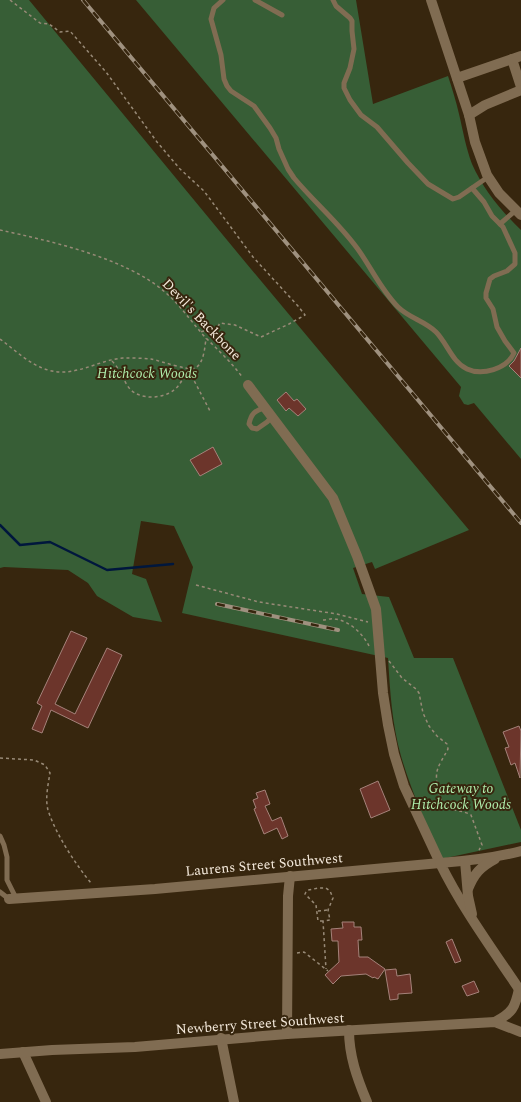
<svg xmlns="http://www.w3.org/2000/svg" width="521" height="1102" font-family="Spectral,serif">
<rect width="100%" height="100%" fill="#37260e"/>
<g fill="#375e36">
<path d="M0,0h29l217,263 223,267 -94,39 -3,-7 -19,6 9,26 27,3 25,61h39l68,172v12l-80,17c-14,-34 -30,-68 -40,-103 -9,-32 -11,-65 -13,-98l-206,-45 11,-46 -19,-41 -33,-5 -9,53 14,5 16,43 -29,-5 -36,-21 -9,-13 -20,-13 -64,-3 -4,1z"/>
<path d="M136,0h220l17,104 75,-28c4,12 8,25 11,38 4,17 7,34 13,50 11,25 29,47 49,66v229l-47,-56 -6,2 -4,-1 -5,-8 2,-9z"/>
</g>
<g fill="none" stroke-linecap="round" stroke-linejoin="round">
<polyline stroke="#00173d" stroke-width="2.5" points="0,525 20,545 50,542 107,570 173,564"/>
</g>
<g fill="#6c352b" stroke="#a5827a">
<polygon points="521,348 521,378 509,366 514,361"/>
<polygon points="286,392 294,401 297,399 306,409 298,416 289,408 286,411 277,400"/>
<polygon points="213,447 222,464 200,476 190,460"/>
<polygon points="71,631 87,638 55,704 75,714 107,648 122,655 88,728 51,710 42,733 32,729 42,706 37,703"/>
<polygon points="519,726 521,731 520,778 515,763 511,765 505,748 509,747 503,732"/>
<polygon points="378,781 390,810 371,818 360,789"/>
<polygon points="265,790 270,804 265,806 272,821 281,817 288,836 282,839 277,828 264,834 254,809 256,808 253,800 258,798 256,793"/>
<polygon points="342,922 354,922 354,927 361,927 362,940 358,940 359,957 368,957 385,969 378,979 374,977 373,978 366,974 341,976 333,984 325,975 339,962 338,941 332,941 331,929 343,928"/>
<polygon points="452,939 461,961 455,963 446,942"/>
<polygon points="396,969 397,976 410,974 412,993 398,994 398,999 390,1000 385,970"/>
<polygon points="474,981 479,992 467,996 462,986"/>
</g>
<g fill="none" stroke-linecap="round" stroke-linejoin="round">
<g stroke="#988a77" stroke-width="1.5" stroke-dasharray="3 3" stroke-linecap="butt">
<polyline points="10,0 40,23 49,24 60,32 70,31 106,72 157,142 180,169 204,191 253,257 298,306 305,315 289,324 261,337 235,325 220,323 217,328 200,332"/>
<path d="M0,230c50,11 127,28 166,63 15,13 26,30 40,45 13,13 26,25 37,40"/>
<path d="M0,339c15,11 30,26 48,31 26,8 50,-10 75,-12 9,0 19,0 28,1 10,2 37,12 44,9 9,-4 10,-22 11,-30"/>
<path d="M112,361c9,9 11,20 18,28 10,11 33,10 44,1 6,-4 10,-14 14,-21l22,42"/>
<polyline points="196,585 259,602 337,614 368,622"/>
<path d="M323,620c4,0 8,-2 12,-1 15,2 28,15 34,27"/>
<path d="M389,661l13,17 14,11 3,4 4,20 6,13 8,10 10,8 1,5c-10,19 -14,20 -10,41 2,5 2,11 6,15 7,6 19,5 27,10l11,30 -3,5"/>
<path d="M0,758l34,2 11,5 5,8c-2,12 -5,26 -2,37 7,23 28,55 43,73"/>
<polyline points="318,911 328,910"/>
<polyline points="323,921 318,921 316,905 305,894 306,892 308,890 319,888 326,888 330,891 333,898 328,910 330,920 323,921 326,969"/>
<polyline points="297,953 304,952 328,971"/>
</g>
<g stroke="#806c52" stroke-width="5">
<path d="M223,0l-9,8 -3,11 10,36 3,24 3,7 4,5 23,15 16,22 6,10 3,11 9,20 6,9c20,24 44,44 63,70 14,19 24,42 41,59 11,11 27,14 38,25 11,11 16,30 31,37 15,7 40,0 47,-16l-9,-12 -8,-14 -4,-18 -7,-11v-5l4,-14 4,-3 13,-5 8,-7v-11l-12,-26 -11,-11 -8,-14 -12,-14 -13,9 -6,2 -25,-15 -20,-21 -31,-36 -16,-12 -11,-15 -6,-12v-5l6,-15 4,-19 -2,-18v-10l-2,-3 -14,-12 -3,-6"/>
<polyline points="255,0 282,15"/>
<polyline points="472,188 488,177"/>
<polyline points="500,224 516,210"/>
<path d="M265,408c-10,2 -14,6 -16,16l3,4 5,1 10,-7 5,-5"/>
<polyline points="0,836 4,845 7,857 7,880 16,898"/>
<polyline points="0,892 9,899"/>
</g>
<g stroke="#806c52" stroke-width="10">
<polyline points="431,0 469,115 475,142 487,175 499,193 521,215"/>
<polyline points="512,59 521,87"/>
<polyline points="457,78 521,56"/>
<polyline points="469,115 485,105 521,90"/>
<polyline points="9,899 155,889 440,863 404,786 394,754 388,725 383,693 376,609 357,556 333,498 248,385"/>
<path d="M495,1022c17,-9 20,-14 24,-33"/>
<path d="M349,1030c0,26 8,48 18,72"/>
<polyline points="287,1034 288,896 290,876"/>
<polyline points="221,1038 234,1102"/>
<polyline points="23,1052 46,1102"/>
<polyline points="0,1054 52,1050 135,1047 287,1034 495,1022 521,1032"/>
</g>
<g stroke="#806c52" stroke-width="10">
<path d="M521,851c-27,7 -54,10 -81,12 22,45 53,87 81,129"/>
<polyline points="465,861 468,896 472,914"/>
<path d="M468,889c6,-15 12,-22 27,-30"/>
</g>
<defs>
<g id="rail">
<polyline points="83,0 521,523"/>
<polyline points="217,604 338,630"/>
</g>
</defs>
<use href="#rail" stroke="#9f917f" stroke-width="4"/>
<use href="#rail" stroke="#37260e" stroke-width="2.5" stroke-dasharray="8" stroke-linecap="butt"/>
</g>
<g text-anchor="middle" stroke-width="4" stroke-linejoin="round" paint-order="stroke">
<g font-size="14" fill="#f5eadc" stroke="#37260e">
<text transform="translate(202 319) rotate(46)" y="5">Devil's Backbone</text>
<text transform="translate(264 864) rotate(-5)" y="5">Laurens Street Southwest</text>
<text transform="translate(260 1023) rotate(-4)" y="5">Newberry Street Southwest</text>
</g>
<g font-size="14" font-style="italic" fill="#afeeac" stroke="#37260e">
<text x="147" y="378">Hitchcock Woods</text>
<text x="461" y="793">Gateway to<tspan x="461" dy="16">Hitchcock Woods</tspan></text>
</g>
</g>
</svg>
